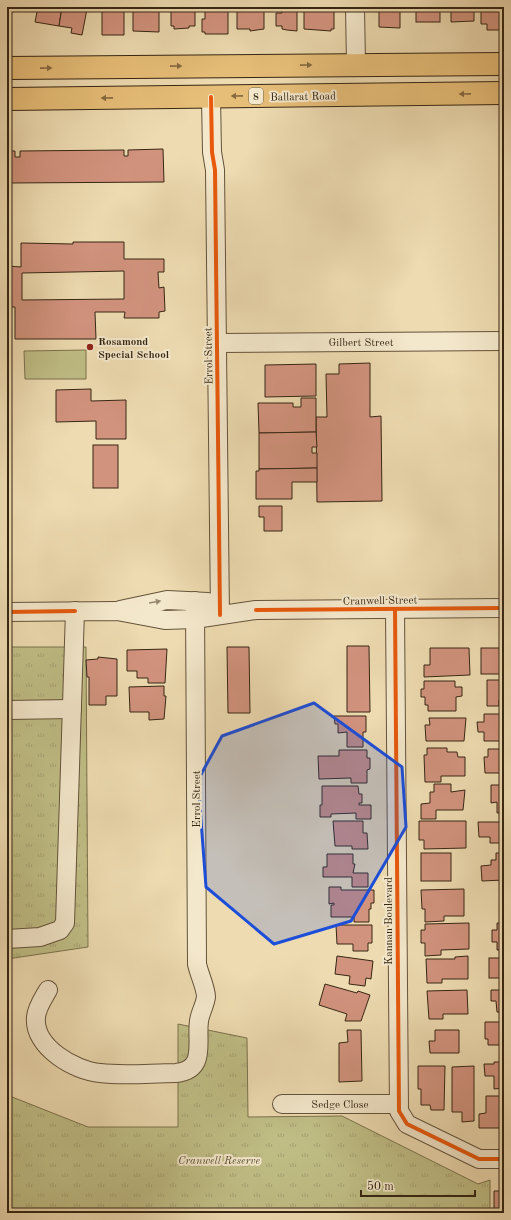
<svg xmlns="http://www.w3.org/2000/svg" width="511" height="1220" font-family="'Old Standard TT',serif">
<defs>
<pattern id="grass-tufts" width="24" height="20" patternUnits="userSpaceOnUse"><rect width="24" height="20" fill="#c0be86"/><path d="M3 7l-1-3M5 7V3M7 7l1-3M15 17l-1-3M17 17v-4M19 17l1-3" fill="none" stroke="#a6a373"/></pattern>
</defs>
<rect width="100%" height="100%" fill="#eedbb1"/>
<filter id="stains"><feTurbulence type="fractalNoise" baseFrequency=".005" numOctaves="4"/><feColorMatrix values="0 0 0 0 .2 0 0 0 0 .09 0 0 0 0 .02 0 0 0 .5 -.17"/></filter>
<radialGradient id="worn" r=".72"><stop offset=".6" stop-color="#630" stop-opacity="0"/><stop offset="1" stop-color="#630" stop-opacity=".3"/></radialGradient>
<g fill="url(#grass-tufts)" stroke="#7b724c">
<polygon points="7,647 86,647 88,947 7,959"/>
<polygon points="178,1024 247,1038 248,1117 342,1116 478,1184 490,1180 490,1213 7,1213 7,1095 88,1127 178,1127"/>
</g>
<polygon fill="#c0be86" stroke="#7b724c" points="86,350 86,379 25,379 24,351"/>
<g fill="#d2937e" stroke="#362613" fill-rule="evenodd">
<polygon points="38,7 62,7 59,26 35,22"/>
<polygon points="62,7 87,9 82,35 71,33 72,28 59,26"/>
<polygon points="171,7 195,7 195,26 189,26 189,28 174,29 174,26 171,26"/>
<polygon points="205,7 228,7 228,34 205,34 205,32 202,32 202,19 205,19"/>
<polygon points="237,7 264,7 264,29 250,31 250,29 237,29"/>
<polygon points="282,7 297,7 297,31 287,30 282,29 282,26 276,26 276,13 282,13"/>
<polygon points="304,7 334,7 334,29 331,29 331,31 304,29"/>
<polygon points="379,7 400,7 400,28 379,27"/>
<rect x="416" y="7" width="24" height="15"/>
<polygon points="451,7 474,7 474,21 451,22"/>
<polygon points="481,7 504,7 504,26 502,26 502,30 487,30 487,24 481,24"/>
<polygon points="124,8 124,35 102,35 102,9"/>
<polygon points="133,8 159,8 159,32 133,31"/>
<polygon points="163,149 164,182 7,183 7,151 15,151 15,157 20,157 20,151 124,150 124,156 128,156 128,150"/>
<path d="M73,242h51v17h40v13h-6l1,16 5,-1 1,24 -6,1v6h-35l1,-6h-30l1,27h-81v-32h-8v-41l14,1v-24l52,1zM124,271v28l-102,1v-27z"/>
<polygon points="370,363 370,417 381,416 382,501 317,502 316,417 327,417 326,374 339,374 339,364"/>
<polygon points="316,364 316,396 265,397 265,365"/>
<polygon points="91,389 91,401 126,400 126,439 96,439 96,421 56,422 56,390"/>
<polygon points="301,398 316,398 316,432 259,433 258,403 293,403 293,407 301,407"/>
<polygon points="316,432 317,447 312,447 312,453 317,453 317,468 259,469 259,433"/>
<rect x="93" y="445" width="25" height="43"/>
<polygon points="317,468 317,482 292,482 292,499 256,499 256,471 259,471 259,469"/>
<polygon points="259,506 282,506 282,531 264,531 264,517 259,517"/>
<polygon points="347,646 369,646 370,712 347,712"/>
<polygon points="227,647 249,647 250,713 228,713"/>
<polygon points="430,648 469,648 470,675 424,677 424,665 430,665"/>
<rect x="481" y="648" width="23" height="26"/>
<polygon points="167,649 165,683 148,683 148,678 137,678 137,671 127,671 127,650"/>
<polygon points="98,657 117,659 117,696 106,696 106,705 89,705 89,677 87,677 86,660 98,659"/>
<polygon points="487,680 504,680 504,700 499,700 499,706 487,706"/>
<polygon points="424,681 455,681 455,687 462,687 462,696 456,697 456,711 428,711 428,705 425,705 425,697 421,697 421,689 424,689"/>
<polygon points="164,686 164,696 166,696 164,719 149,720 149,712 130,712 129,687"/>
<polygon points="484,714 504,714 504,741 484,741 484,732 478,732 477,722 484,722"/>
<polygon points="334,716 366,716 366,732 363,732 363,747 347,747 347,732 338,733 338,724 335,724"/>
<polygon points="429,718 466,718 464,741 426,741 425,725 430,725"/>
<polygon points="427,748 447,748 447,752 457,752 458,757 465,757 465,776 441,776 441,782 425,782 424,755 427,755"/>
<polygon points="488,749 504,749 504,773 485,773 484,757 488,757"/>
<polygon points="339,750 367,750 367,758 370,758 370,769 367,770 367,783 351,783 351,778 319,779 318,756 339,756"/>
<polygon points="434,784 451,784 451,792 465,790 463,810 436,810 436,819 421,819 421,804 430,803 430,792 434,792"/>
<polygon points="491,785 504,785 504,813 497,813 497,802 491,803"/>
<polygon points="322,786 358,786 359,794 362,794 362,803 359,803 359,805 371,805 371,819 356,819 356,813 331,814 331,817 320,817 320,805 322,805"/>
<polygon points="333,821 363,821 363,833 367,833 368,849 352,849 352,846 335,846"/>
<polygon points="419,821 466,821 466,848 424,849 424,840 419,840"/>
<polygon points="478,822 504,822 504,843 490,843 490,837 479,837"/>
<rect x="421" y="853" width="30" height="28"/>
<polygon points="496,853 504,853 504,880 482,881 481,866 491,865 491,860 496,860"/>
<polygon points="327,854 353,854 353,864 355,864 353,873 368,873 368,887 352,887 352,877 323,877 323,867 327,867"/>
<polygon points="329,887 341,887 341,890 374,890 374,903 371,903 371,909 369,909 369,922 354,922 354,917 331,917 331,905 334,905 334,903 329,904"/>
<polygon points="464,889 464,916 444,916 444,921 425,922 425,909 422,909 421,890"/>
<polygon points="469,923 469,949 441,950 441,955 425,956 425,943 421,943 421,930 425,930 425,924"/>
<polygon points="497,923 504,923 504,950 497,950 497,942 492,942 492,930 497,930"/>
<polygon points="336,925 372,925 372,943 368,943 368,951 353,951 353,944 337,944"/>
<polygon points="337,956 373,961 371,979 366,978 365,986 349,984 350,976 335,974"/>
<polygon points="468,956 468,979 442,979 442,983 427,983 426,959 455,959 455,957"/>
<rect x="489" y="958" width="15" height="20"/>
<polygon points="325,984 357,993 358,991 370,995 361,1021 345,1021 347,1014 319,1005"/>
<polygon points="467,990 468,1014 443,1014 443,1019 429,1019 427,991"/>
<polygon points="491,990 504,990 504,1012 497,1012 496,1001 491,1001"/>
<polygon points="485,1022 504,1022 504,1045 488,1045 488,1039 485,1039"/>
<polygon points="347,1030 361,1030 362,1081 339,1082 339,1043 348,1042"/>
<polygon points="435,1030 459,1030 459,1053 430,1053 429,1041 435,1041"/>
<polygon points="494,1062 504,1062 504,1088 494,1089 494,1076 485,1076 484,1064 494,1064"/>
<polygon points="418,1066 445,1066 444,1110 431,1110 430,1105 421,1105 421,1089 418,1089"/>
<polygon points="474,1066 474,1121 462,1122 462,1112 452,1112 452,1067"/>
<polygon points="486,1096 504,1096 504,1128 479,1128 479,1114 486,1113"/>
<polygon points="504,1188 504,1213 494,1213 494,1191 502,1191"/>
</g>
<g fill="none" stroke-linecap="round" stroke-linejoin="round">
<defs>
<g id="minor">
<polyline points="355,7 356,65"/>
<polyline points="211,97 212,152 215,170 220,615"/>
<polyline points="217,343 504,341"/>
<polyline points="395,609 399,1111 407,1124 479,1159 504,1159"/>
<polyline points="120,610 167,600 208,602"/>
<polyline points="7,612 117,611 165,620 195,619 256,610 504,608"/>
<polyline points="7,710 72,709"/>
<polyline points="7,939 40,937 60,930 65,923 75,611"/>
<path d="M48,990c-5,9 -11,17 -12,27 -3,30 39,54 64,56 25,3 51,0 76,0 31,-3 20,-31 23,-52 1,-8 6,-16 7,-24 0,-9 -7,-23 -9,-33l-2,-363"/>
<polyline points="282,1104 398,1104"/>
</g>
<g id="highway">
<polyline points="7,68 504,64"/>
<polyline points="7,99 504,93"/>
</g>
</defs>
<use href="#minor" stroke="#64533a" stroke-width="20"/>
<use href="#highway" stroke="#362613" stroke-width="24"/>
<use href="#minor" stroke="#f4e8cc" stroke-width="18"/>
<use href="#highway" stroke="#e7be78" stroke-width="22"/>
<defs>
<g id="cycleway">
<polyline points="211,97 212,152 215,170 220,615"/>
<polyline points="395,609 399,1111 407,1124 479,1159 504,1159"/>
<polyline points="256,610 504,608"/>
<polyline points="7,612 75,611"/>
</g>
</defs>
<use href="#cycleway" stroke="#f4e8cc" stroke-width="6"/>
<use href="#cycleway" stroke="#e8590c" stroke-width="4"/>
</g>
<defs><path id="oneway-solid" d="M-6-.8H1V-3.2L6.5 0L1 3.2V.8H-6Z"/></defs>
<g fill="#866a40">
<use href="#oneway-solid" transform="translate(306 65) rotate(-1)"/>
<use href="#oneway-solid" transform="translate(176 66) rotate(-1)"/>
<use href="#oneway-solid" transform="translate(46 68) rotate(-1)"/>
<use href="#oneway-solid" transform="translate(465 94) rotate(179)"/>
<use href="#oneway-solid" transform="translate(237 96) rotate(179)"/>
<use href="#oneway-solid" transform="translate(107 98) rotate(179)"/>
</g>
<use fill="#958770" href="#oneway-solid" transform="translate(155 602) rotate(-10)"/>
<path fill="#1d4ed8" fill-opacity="0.2" stroke="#1d4ed8" stroke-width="3" stroke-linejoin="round" d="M314,703l88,64 4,60 -55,94 -77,23 -68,-57 -8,-107 24,-44z"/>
<circle fill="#8f2418" stroke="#f4e8cc" stroke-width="1.5" cx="90" cy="347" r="4"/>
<g text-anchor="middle" stroke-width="4" stroke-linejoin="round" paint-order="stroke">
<rect fill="#f4e8cc" stroke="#6f604a" stroke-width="1" x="249" y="88" width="14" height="16" rx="3"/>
<g font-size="10" font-weight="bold" fill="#362613">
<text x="256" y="100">8</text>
</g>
<g font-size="11" fill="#362613" stroke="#f4e8cc">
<text transform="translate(303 96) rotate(-1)" y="4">Ballarat Road</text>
<text x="361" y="346">Gilbert Street</text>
<text transform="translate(208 356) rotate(-91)" y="4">Errol Street</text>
<text transform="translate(380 600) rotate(-1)" y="4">Cranwell Street</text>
<text transform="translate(196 799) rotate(-90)" y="4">Errol Street</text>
<text transform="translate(388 921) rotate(-90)" y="4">Kannan Boulevard</text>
<text x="340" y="1108">Sedge Close</text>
</g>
<g font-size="11" font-weight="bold" fill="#362613" stroke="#f4e8cc" text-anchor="start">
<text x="98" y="345">Rosamond<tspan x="98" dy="13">Special School</tspan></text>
</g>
<g font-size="11" font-style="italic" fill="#584c30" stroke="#f4e8cc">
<text x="219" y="1164">Cranwell Reserve</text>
</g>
</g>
<rect width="511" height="1220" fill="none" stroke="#eedbb1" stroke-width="24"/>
<rect x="8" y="8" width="495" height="1204" fill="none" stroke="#362613" stroke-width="2"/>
<rect x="12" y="12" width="487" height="1196" fill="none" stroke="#362613"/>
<path d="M361 1190v6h114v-6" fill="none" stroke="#362613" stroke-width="2"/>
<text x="367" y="1190" font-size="12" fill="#362613" stroke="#f4e8cc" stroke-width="3" paint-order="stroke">50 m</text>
<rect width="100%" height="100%" filter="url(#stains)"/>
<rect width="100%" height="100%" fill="url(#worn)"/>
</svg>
